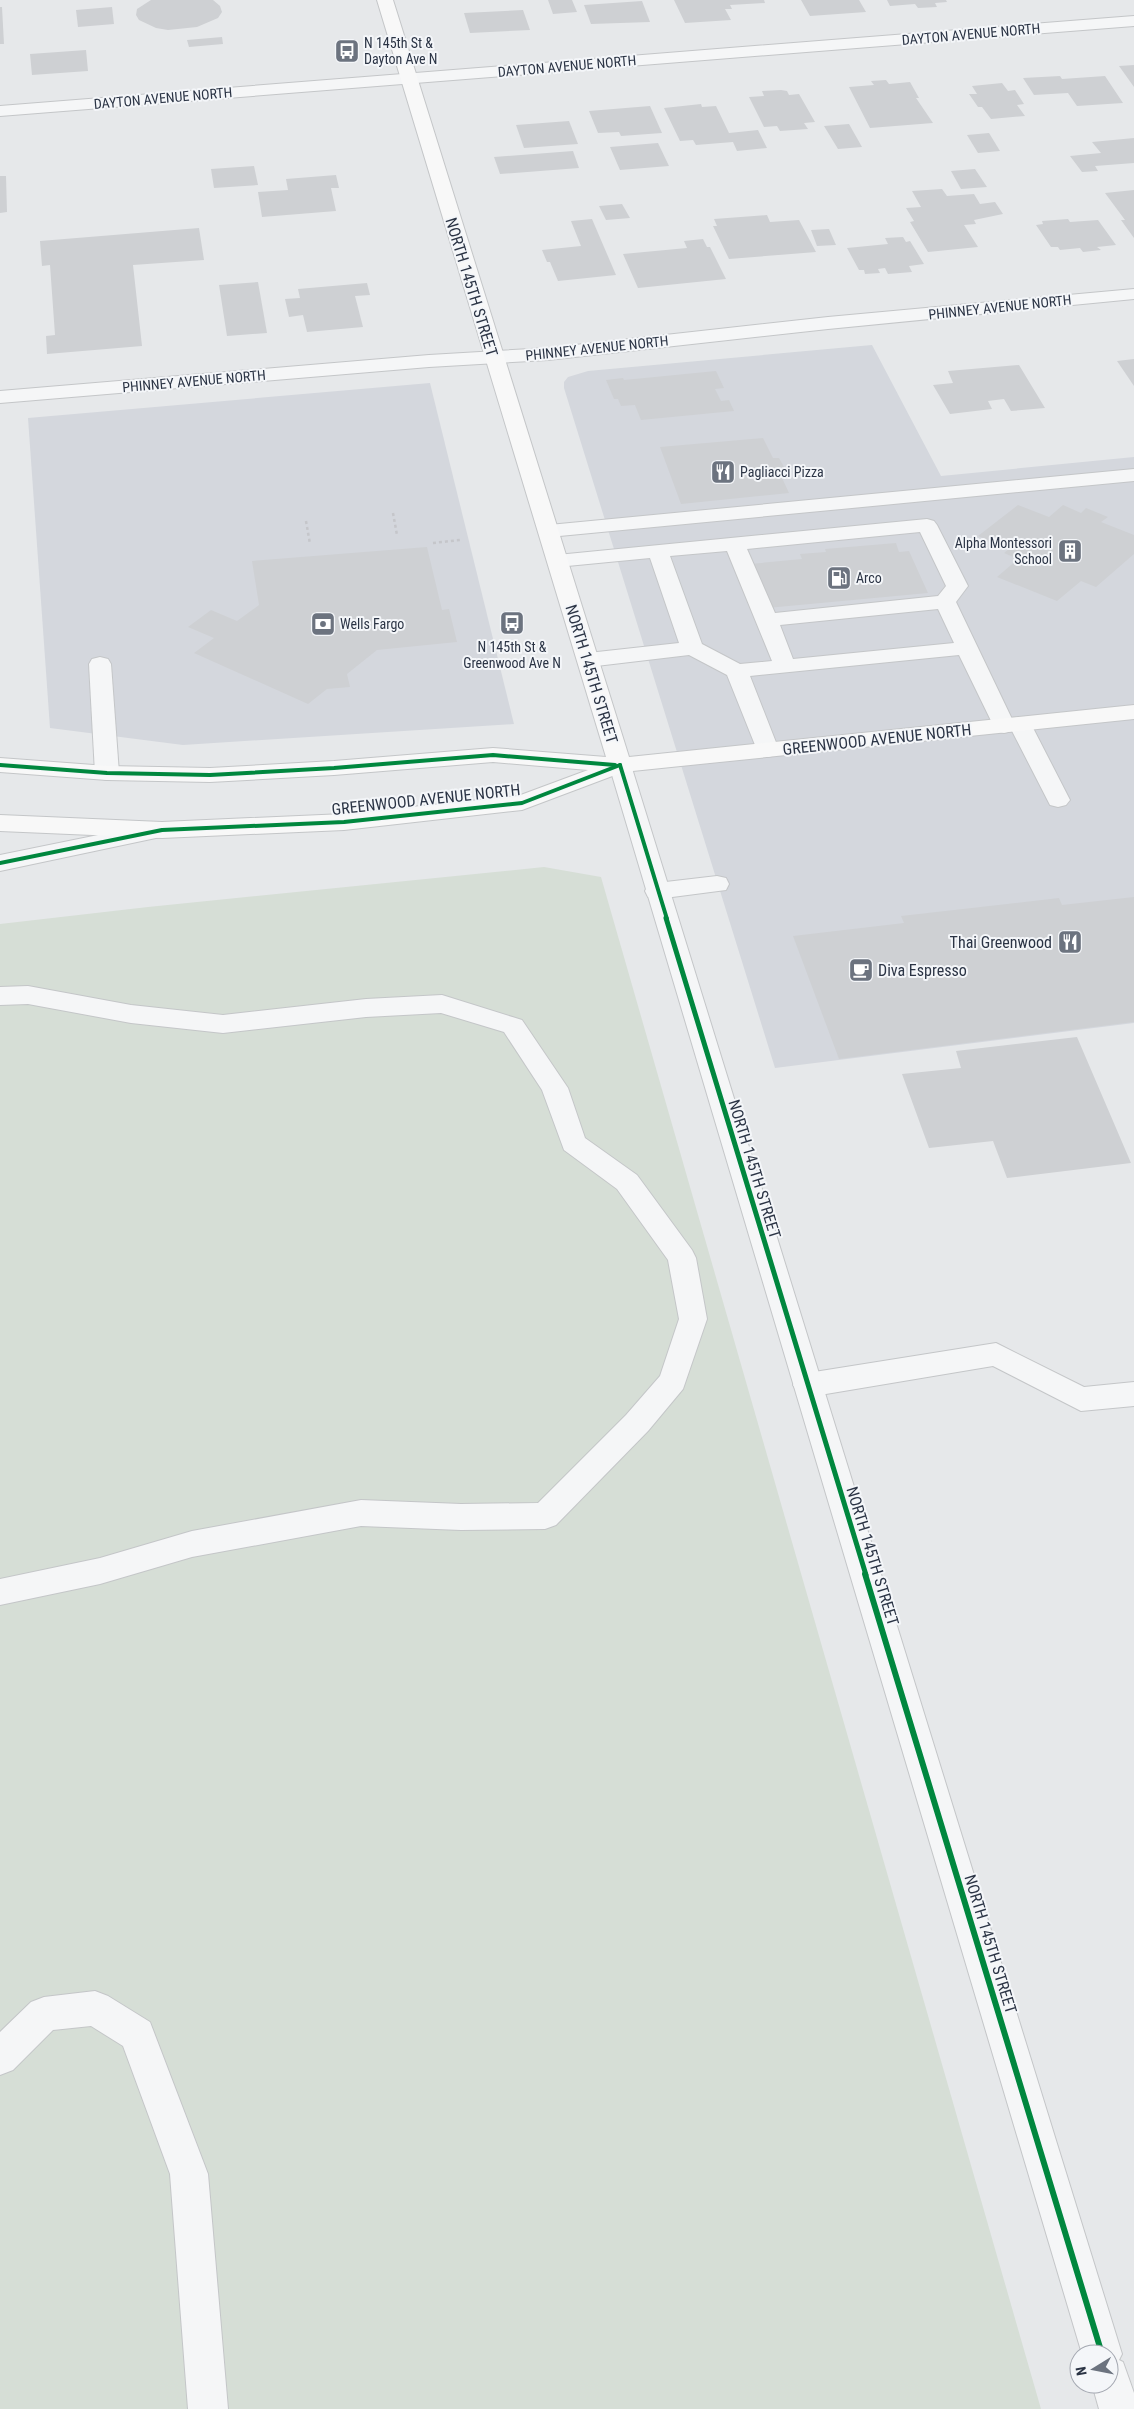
<svg xmlns="http://www.w3.org/2000/svg" width="1134" height="2409" font-family="'Roboto Condensed',sans-serif">
<rect width="100%" height="100%" fill="#e6e8ea"/>
<g fill="#d4d7dd">
<polygon points="872,345 941,476 1134,457 1134,1023 775,1068 564,388 564,382 568,377 588,371"/>
<polygon points="430,383 514,724 183,745 50,728 28,418"/>
</g>
<polygon fill="#d6ded6" points="544,867 601,877 1041,2409 0,2409 0,924 148,907"/>
<g fill="#ced0d3">
<polygon points="151,0 213,0 220,6 222,12 218,18 197,27 168,30 156,28 139,20 136,15 137,9"/>
<polygon points="548,0 572,0 577,12 553,14"/>
<polygon points="674,0 764,0 765,3 730,5 732,9 725,9 731,20 685,23"/>
<polygon points="801,0 859,0 866,12 810,16"/>
<polygon points="887,0 946,0 947,2 935,3 937,7 918,8 915,4 890,6"/>
<polygon points="642,1 650,22 591,24 584,5"/>
<polygon points="0,7 2,7 4,44 0,44"/>
<polygon points="112,7 114,24 78,27 76,10"/>
<polygon points="523,10 530,30 470,33 464,13"/>
<polygon points="222,37 223,44 189,47 187,40"/>
<polygon points="86,50 88,71 32,75 30,54"/>
<polygon points="1134,65 1134,87 1119,66"/>
<polygon points="1060,76 1062,79 1105,76 1123,103 1077,106 1068,93 1034,95 1023,78"/>
<polygon points="886,80 889,84 910,82 919,98 916,98 933,123 870,128 849,87 874,85 871,81"/>
<polygon points="1002,83 1008,91 1015,90 1024,104 1017,105 1025,116 991,119 982,107 978,107 969,94 977,94 972,86"/>
<polygon points="781,90 787,91 789,95 799,94 815,122 804,123 808,129 780,131 777,126 764,127 749,97 764,96 762,91"/>
<polygon points="701,104 702,107 716,106 729,133 758,130 767,148 737,151 733,142 696,145 693,140 680,141 664,108"/>
<polygon points="650,106 662,133 621,136 619,132 598,133 589,111"/>
<polygon points="569,121 578,144 524,148 516,125"/>
<polygon points="849,124 862,147 838,149 824,126"/>
<polygon points="989,133 1000,151 978,153 967,135"/>
<polygon points="1134,138 1134,163 1095,166 1098,171 1082,172 1070,156 1101,153 1092,142"/>
<polygon points="658,143 669,166 620,170 610,147"/>
<polygon points="573,151 579,168 500,174 494,157"/>
<polygon points="254,166 258,185 214,188 211,169"/>
<polygon points="975,169 987,187 961,189 951,171"/>
<polygon points="336,175 339,188 331,188 336,211 262,217 258,192 288,190 286,179"/>
<polygon points="0,176 6,176 7,212 0,213"/>
<polygon points="942,189 947,196 974,194 980,204 995,202 1003,214 974,220 976,224 964,225 978,247 928,252 910,222 914,221 906,208 921,207 912,191"/>
<polygon points="1134,190 1134,238 1121,220 1125,220 1105,193"/>
<polygon points="622,204 630,218 606,220 599,206"/>
<polygon points="767,215 770,222 799,220 816,252 729,259 713,226 717,226 714,219"/>
<polygon points="592,219 616,275 558,281 550,262 547,262 542,250 581,246 571,221"/>
<polygon points="1068,219 1070,222 1098,220 1116,245 1097,247 1101,250 1083,252 1080,248 1060,250 1058,247 1051,247 1036,225 1043,224 1042,221"/>
<polygon points="199,228 204,260 133,265 142,346 47,354 46,336 55,335 50,265 42,266 40,241"/>
<polygon points="829,229 836,245 817,246 811,230"/>
<polygon points="903,237 906,242 910,241 924,264 909,266 912,272 888,274 885,268 878,269 880,273 865,274 864,270 859,270 847,248 888,244 885,238"/>
<polygon points="703,239 707,247 710,247 726,279 638,288 623,254 687,248 684,241"/>
<polygon points="258,282 267,333 227,336 219,285"/>
<polygon points="367,283 370,295 355,296 363,327 307,332 303,315 289,317 285,299 300,298 298,289"/>
<polygon points="1134,359 1134,386 1117,361"/>
<polygon points="1019,365 1045,408 1011,411 1004,399 988,401 992,409 950,414 933,385 953,383 948,371"/>
<polygon points="716,371 724,388 715,389 721,401 729,400 734,411 641,420 635,405 621,406 618,399 614,399 606,380 623,378 624,380"/>
<polygon points="763,438 773,458 779,458 784,467 777,467 789,493 681,504 660,447"/>
<polygon points="1018,505 1049,517 1063,505 1081,513 1086,508 1108,517 1101,522 1134,535 1134,554 1096,587 1081,581 1057,601 997,577 1018,559 1004,553 1009,549 978,536"/>
<polygon points="896,543 899,552 909,551 928,593 767,608 750,564 802,559 800,554 826,552 825,549"/>
<polygon points="427,547 442,610 449,609 457,642 377,650 347,674 350,687 327,689 308,704 194,653 214,638 188,627 211,610 237,621 259,605 252,561"/>
<polygon points="1134,897 1134,1022 839,1059 793,936 904,923 901,916 1059,898 1062,905"/>
<polygon points="1077,1037 1131,1163 1007,1178 993,1141 929,1148 902,1074 961,1068 956,1051"/>
</g>
<g fill="none" stroke-linecap="round" stroke-linejoin="round">
<defs>
<g id="service">
<polygon points="1134,469 1134,481 549,537 542,535 539,531 542,527 549,525"/>
<path d="M927,519l7,2 3,4 31,61 -12,16 56,117 8,-2 8,2 3,5 39,76 -4,5 -8,2 -8,-2 -38,-74 -8,2 -8,-2 -37,-76 -209,21 29,74 -3,5 -8,2 -8,-2 -3,-5 -30,-75 -38,-20 -101,12 -8,-2 -3,-5 3,-5 8,-2 91,-10 -29,-85 -93,9 -7,-2 -3,-4 3,-4 7,-2zM920,532l26,54 -8,10 -163,17 -28,-64zM727,551l45,110 -32,3 -38,-20 -32,-88zM938,609l16,34 -161,16 -13,-34z"/>
<polygon points="100,657 108,659 111,664 119,773 115,778 107,780 99,778 95,773 89,664 92,659"/>
<polygon points="717,876 726,878 729,884 726,890 657,899 648,897 645,891 648,885 657,883"/>
<polygon points="28,986 131,1005 223,1015 366,999 442,995 522,1020 568,1088 585,1138 637,1175 692,1250 696,1258 707,1319 683,1389 648,1431 556,1525 545,1529 461,1530 361,1526 192,1557 100,1584 0,1605 0,1579 100,1558 192,1531 361,1500 461,1504 538,1503 626,1415 660,1376 679,1319 668,1260 617,1189 564,1150 542,1090 504,1032 441,1013 366,1017 223,1033 131,1023 28,1004 0,1005 0,987"/>
<polygon points="996,1343 1084,1387 1134,1382 1134,1406 1081,1411 993,1366 808,1397 798,1393 793,1385 798,1377 808,1373"/>
<polygon points="95,1991 108,1996 150,2022 208,2174 228,2409 188,2409 170,2174 123,2046 91,2026 53,2030 13,2070 0,2075 0,2032 31,2002 44,1997"/>
</g>
<g id="minor">
<polygon points="1134,16 1134,26 0,116 0,106"/>
<polygon points="1134,289 1134,299 828,329 548,360 429,367 0,403 0,391 429,355 548,348 828,317"/>
</g>
<g id="tertiary">
<polygon points="620,758 628,760 631,765 1122,2354 1119,2360 1123,2362 1134,2393 1134,2409 1099,2409 1092,2384 1109,2384 1109,2354 1082,2354 609,765 612,760"/>
<polygon points="162,822 170,825 174,830 170,835 0,871 0,855"/>
</g>
<polygon id="secondary" points="377,0 393,0 629,757 1134,705 1134,719 623,772 522,810 344,830 162,838 0,831 0,815 162,822 344,814 518,796 588,770 493,762 334,775 210,782 107,780 0,772 0,758 107,766 210,768 334,761 493,748 606,757"/>
</defs>
<use href="#service" stroke="#c4c6c8" stroke-width="2"/>
<use href="#minor" stroke="#c4c6c8" stroke-width="2"/>
<use href="#tertiary" stroke="#c4c6c8" stroke-width="2"/>
<use href="#secondary" stroke="#c4c6c8" stroke-width="2"/>
<g stroke="#c5c6ca" stroke-width="2.5" stroke-dasharray="3 3" stroke-linecap="butt">
<polyline points="393,513 397,535"/>
<polyline points="306,521 310,544"/>
<polyline points="433,543 460,540"/>
</g>
<use href="#service" fill="#f5f6f7" fill-rule="evenodd"/>
<use href="#minor" fill="#f5f6f7" fill-rule="evenodd"/>
<use href="#tertiary" fill="#f5f6f7" fill-rule="evenodd"/>
<use href="#secondary" fill="#f8f8f8" fill-rule="evenodd"/>
<defs>
<g id="cycleway-far2">
<polyline points="0,765 107,773 210,775 334,768 493,755 615,765"/>
<polyline points="620,765 667,919"/>
<polyline points="0,863 162,830 344,822 522,803 620,765"/>
</g>
<polyline id="cycleway-far1" points="666,918 866,1575"/>
<polyline id="cycleway" points="865,1574 1102,2354"/>
</defs>
<use href="#cycleway-far2" stroke="#f4f6f9" stroke-width="6"/>
<use href="#cycleway-far1" stroke="#f4f6f9" stroke-width="8"/>
<use href="#cycleway" stroke="#f4f6f9" stroke-width="9"/>
<use href="#cycleway-far2" stroke="#00873e" stroke-width="4"/>
<use href="#cycleway-far1" stroke="#00873e" stroke-width="5"/>
<use href="#cycleway" stroke="#00873e" stroke-width="6"/>
</g>
<defs>
<symbol id="bus-square" viewBox="-11 -11 22 22"><rect x="-9" y="-9" width="18" height="18" rx="4" fill="#6c737f" stroke="#f4f6f9"/><path d="M-5-6H5V4H4V6H2V4H-2V6H-4V4H-5ZM-3.5-4V0h7V-4ZM-3.5 1.2v1.5H-2V1.2ZM2 1.2v1.5H3.5V1.2Z" fill="#fff"/></symbol>
<symbol id="restaurant-square" viewBox="-11 -11 22 22"><rect x="-9" y="-9" width="18" height="18" rx="4" fill="#6c737f" stroke="#f4f6f9"/><path d="M-5-6h1v4h1v-4h1v4h1v-4h1v5L-1.5 .5V6h-2V.5L-5-1ZM5-6V6H3V1.5H1.5Q1.5-4 5-6Z" fill="#fff"/></symbol>
<symbol id="building-square" viewBox="-11 -11 22 22"><rect x="-9" y="-9" width="18" height="18" rx="4" fill="#6c737f" stroke="#f4f6f9"/><path d="M-4-6H4V6H1V3H-1V6H-4ZM-2.5-4.3h1.7v1.8h-1.7ZM.8-4.3h1.7v1.8H.8ZM-2.5-1h1.7V.8h-1.7ZM.8-1h1.7V.8H.8Z" fill="#fff"/></symbol>
<symbol id="fuel-square" viewBox="-11 -11 22 22"><rect x="-9" y="-9" width="18" height="18" rx="4" fill="#6c737f" stroke="#f4f6f9"/><path d="M-5.5-6h7V0h2V4h1.3V-2.5L3-4.5l.8-.8L6-3V5H2.5V1h-1V6h-7ZM-4.2-4.7v3.2H.2V-4.7Z" fill="#fff"/></symbol>
<symbol id="bank-square" viewBox="-11 -11 22 22"><rect x="-9" y="-9" width="18" height="18" rx="4" fill="#6c737f" stroke="#f4f6f9"/><path d="M-6-4H6V4H-6ZM0-2.3a2.3 2.3 0 1 0 0 4.6a2.3 2.3 0 1 0 0-4.6Z" fill="#fff"/></symbol>
<symbol id="cafe-square" viewBox="-11 -11 22 22"><rect x="-9" y="-9" width="18" height="18" rx="4" fill="#6c737f" stroke="#f4f6f9"/><path d="M-5.5-4.5H6V0H3Q3 3.5 0 3.5H-2.5Q-5.5 3.5-5.5 0ZM3-3.2v2h1.7v-2ZM-6 4.5H4V6H-6Z" fill="#fff"/></symbol>
</defs>
<g fill-rule="evenodd">
<use href="#bus-square" x="333" y="37" width="28" height="28"/>
<use href="#restaurant-square" x="709" y="458" width="28" height="28"/>
<use href="#building-square" x="1056" y="537" width="28" height="28"/>
<use href="#fuel-square" x="825" y="564" width="28" height="28"/>
<use href="#bus-square" x="498" y="609" width="28" height="28"/>
<use href="#bank-square" x="309" y="610" width="28" height="28"/>
<use href="#restaurant-square" x="1056" y="928" width="28" height="28"/>
<use href="#cafe-square" x="847" y="956" width="28" height="28"/>
</g>
<g text-anchor="middle" stroke-width="4" stroke-linejoin="round" paint-order="stroke">
<g font-size="14" fill="#2b3445" stroke="#f4f6f9">
<text transform="translate(971 34) rotate(-5)" y="5">DAYTON AVENUE NORTH</text>
<text transform="translate(567 66) rotate(-5)" y="5">DAYTON AVENUE NORTH</text>
<text transform="translate(163 98) rotate(-5)" y="5">DAYTON AVENUE NORTH</text>
<text transform="translate(1000 307) rotate(-6)" y="5">PHINNEY AVENUE NORTH</text>
<text transform="translate(597 348) rotate(-6)" y="5">PHINNEY AVENUE NORTH</text>
<text transform="translate(194 381) rotate(-5)" y="5">PHINNEY AVENUE NORTH</text>
</g>
<g font-size="14" fill="#2b3445" stroke="#f4f6f9" text-anchor="start">
<text x="364" y="48">N 145th St &amp;<tspan x="364" dy="16">Dayton Ave N</tspan></text>
<text x="740" y="477">Pagliacci Pizza</text>
<text x="1052" y="548" text-anchor="end">Alpha Montessori<tspan x="1052" dy="16">School</tspan></text>
<text x="856" y="583">Arco</text>
<text x="340" y="629">Wells Fargo</text>
<text x="512" y="652" text-anchor="middle">N 145th St &amp;<tspan x="512" dy="16">Greenwood Ave N</tspan></text>
</g>
<g font-size="16" fill="#2b3445" stroke="#f4f6f9">
<text transform="translate(472 287) rotate(73)" y="6">NORTH 145TH STREET</text>
<text transform="translate(592 674) rotate(73)" y="6">NORTH 145TH STREET</text>
<text transform="translate(877 739) rotate(-6)" y="6">GREENWOOD AVENUE NORTH</text>
<text transform="translate(426 799) rotate(-6)" y="6">GREENWOOD AVENUE NORTH</text>
<text transform="translate(755 1169) rotate(73)" y="6">NORTH 145TH STREET</text>
<text transform="translate(873 1556) rotate(73)" y="6">NORTH 145TH STREET</text>
<text transform="translate(991 1944) rotate(73)" y="6">NORTH 145TH STREET</text>
</g>
<g font-size="16" fill="#2b3445" stroke="#f4f6f9" text-anchor="end">
<text x="1052" y="948">Thai Greenwood</text>
<text x="878" y="976" text-anchor="start">Diva Espresso</text>
</g>
</g>
<g transform="translate(1094 2369) rotate(260)"><circle r="24" fill="#f4f6f9" stroke="#a4a8b1"/>
<path d="M0-4L9 19L0 12L-9 19Z" fill="#6c737f"/>
<text y="-8" font-size="14" font-weight="bold" text-anchor="middle" fill="#2b3445">N</text>
</g>
</svg>
